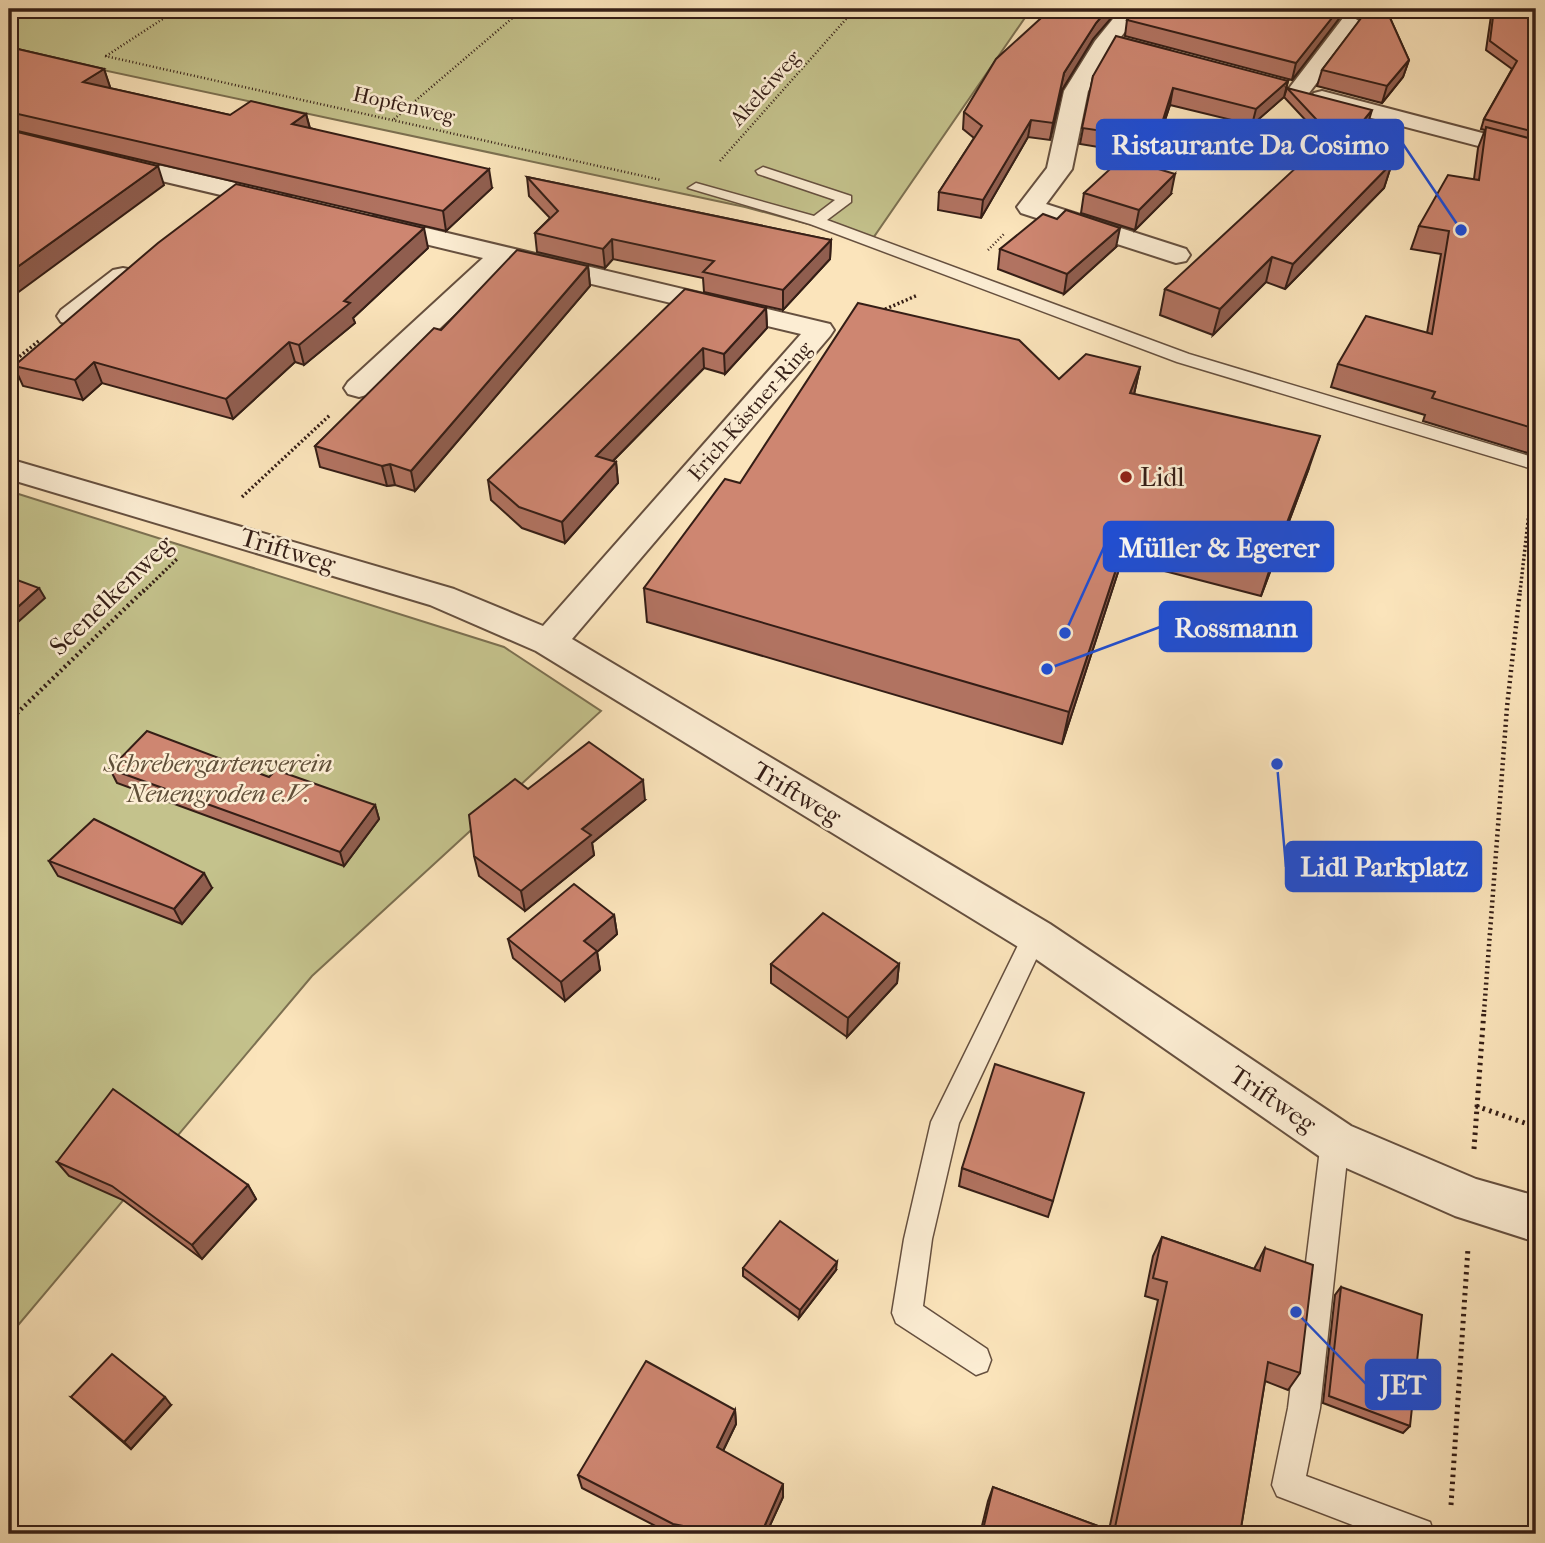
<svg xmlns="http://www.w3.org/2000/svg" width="1545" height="1543" font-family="'IM FELL French Canon',serif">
<rect width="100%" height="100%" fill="#fbe4bb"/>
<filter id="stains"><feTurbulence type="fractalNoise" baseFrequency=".00286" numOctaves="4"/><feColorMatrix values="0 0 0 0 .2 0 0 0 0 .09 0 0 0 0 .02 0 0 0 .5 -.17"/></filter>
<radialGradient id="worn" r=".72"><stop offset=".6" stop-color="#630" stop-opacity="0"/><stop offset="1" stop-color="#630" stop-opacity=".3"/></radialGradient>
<g fill="#c4c28c" stroke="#7c7051" stroke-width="2">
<polygon points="9,9 1031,9 871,241 745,207 9,50"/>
<polygon points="9,491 504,647 601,711 312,976 9,1336"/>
</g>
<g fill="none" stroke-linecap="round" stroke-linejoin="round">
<defs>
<g id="service">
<polygon points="763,167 851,196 851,202 827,220 1189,354 1536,458 1536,470 1177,362 810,224 688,188 696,183 814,216 835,200 758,174 756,171"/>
<polygon points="1035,926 1044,929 1047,936 959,1123 932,1239 923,1306 987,1349 991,1360 987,1371 976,1375 896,1323 892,1313 904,1239 931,1122 1026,929"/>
<polygon points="1335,1128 1345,1132 1349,1141 1320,1408 1306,1476 1430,1522 1434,1534 1376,1534 1277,1496 1272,1485 1288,1408 1321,1141 1325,1132"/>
</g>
<g id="minor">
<polygon points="1121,9 1143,9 1120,38 1170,51 1173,56 1162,63 1112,50 1088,91 1072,169 1046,204 1186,249 1190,255 1186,261 1176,263 1021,213 1017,207 1047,168 1064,91 1095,41"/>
<polygon points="1351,16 1362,23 1306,97 1290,97 1286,92 1290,87 1343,18"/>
<polygon points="1322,91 1536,147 1536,161 1314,103 1310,98 1314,93"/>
<polygon points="9,131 280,193 289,196 293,201 289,206 280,209 9,145"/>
<polygon points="376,216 830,324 834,330 830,336 572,639 1050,924 1351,1126 1476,1179 1536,1196 1536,1242 1455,1216 1319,1156 1020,948 536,651 430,605 9,479 9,459 454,589 543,626 801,334 508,264 370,394 359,397 348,394 344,388 348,382 483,258 367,230 363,224 367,218"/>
<polygon points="123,268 133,270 137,276 133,282 81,322 71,325 61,322 57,316 61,310 113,270"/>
</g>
</defs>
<use href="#service" stroke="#66503f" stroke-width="3"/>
<use href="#minor" stroke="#66503f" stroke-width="4"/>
<g stroke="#351e16" stroke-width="2.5" stroke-dasharray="1 2.5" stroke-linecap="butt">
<polyline points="105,56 661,180"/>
<polyline points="106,56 178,9"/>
<polyline points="394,119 523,9"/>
<polyline points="720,161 855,9"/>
<polyline points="988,250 1004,234"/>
</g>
<g stroke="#351e16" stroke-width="3.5" stroke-dasharray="2 2.5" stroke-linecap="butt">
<polyline points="881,311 918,295"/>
<polyline points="9,365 40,340"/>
<polyline points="242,497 330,415"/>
<polyline points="143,592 177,559"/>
<polyline points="1520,592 1531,495"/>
</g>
<g stroke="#351e16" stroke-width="4.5" stroke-dasharray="2 3.5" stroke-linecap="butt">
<polyline points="9,721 144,590"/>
<polyline points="1484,1012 1507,707 1520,590"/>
</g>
<g stroke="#351e16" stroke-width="5" stroke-dasharray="2.5 4.5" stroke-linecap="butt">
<polyline points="1476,1106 1536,1127"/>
<polyline points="1474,1149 1484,1010"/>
<polyline points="1451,1505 1468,1248"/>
</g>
<use href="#service" fill="#fcedd3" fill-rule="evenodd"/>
<use href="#minor" fill="#fcedd3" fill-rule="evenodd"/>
</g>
<g fill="#b17361" stroke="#351e16" stroke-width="2">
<polygon points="1136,9 1386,9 1409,60 1403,77 1382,103 1317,86 1322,70 1361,19 1359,15 1341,16 1292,80 1125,36 1127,20"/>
<polygon points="1492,9 1536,9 1535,132 1533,139 1536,140 1536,442 1531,454 1423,421 1425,415 1331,387 1338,364 1427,333 1441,254 1411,249 1419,226 1474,179 1478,148 1485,130 1481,129 1484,119 1512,69 1486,50"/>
<polygon points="1093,39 1062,90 1050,140 1028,137 981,218 938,210 939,192 974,138 963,129 964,112"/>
<polygon points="9,47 104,69 110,87 109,88 230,115 306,114 310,128 492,188 446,231 9,129"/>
<polygon points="1093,76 1288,81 1284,97 1252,125 1170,105 1153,156 1080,144"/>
<polygon points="1287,88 1369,120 1340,155 1392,163 1384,188 1285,289 1266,282 1213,335 1160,315 1165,289 1337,154 1284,97"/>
<polygon points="527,177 831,240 830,259 783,310 704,292 703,278 613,259 605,268 537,252 535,233 550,218 529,196"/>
<polygon points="1084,193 1171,194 1135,230 1081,213"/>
<polygon points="1116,247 1064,294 998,269 1000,249"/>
<polygon points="428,248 353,318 355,323 304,365 295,362 233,419 102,383 83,400 23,386 14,366"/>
<polygon points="588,266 590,286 415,491 395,485 387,486 320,467 315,446 441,330"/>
<polygon points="766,308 767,328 725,374 704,368 613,461 616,462 618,483 565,543 522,528 491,500 488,480"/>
<polygon points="1140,367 1134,394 1309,468 1261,596 1122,560 1062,744 647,622 644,588 740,483 1059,379"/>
<polygon points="110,769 269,777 375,805 379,819 344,866 117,783"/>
<polygon points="528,789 645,800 592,843 594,855 525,911 479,876 474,856"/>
<polygon points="49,861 212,888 182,924 58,876"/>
<polygon points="614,915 617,934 597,952 600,970 565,1001 513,958 508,939"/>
<polygon points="771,964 899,964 897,983 847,1037 771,983"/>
<polygon points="57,1162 248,1185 256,1199 202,1259 123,1200 69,1176"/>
<polygon points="962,1168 1053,1201 1048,1217 959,1186"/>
<polygon points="1162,1237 1254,1269 1265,1248 1300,1373 1288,1390 1265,1381 1240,1534 980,1534 988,1501 993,1487 1109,1530 1158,1300 1145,1296 1153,1256"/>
<polygon points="743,1268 836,1270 799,1318 743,1276"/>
<polygon points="1341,1287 1410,1426 1403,1433 1323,1403 1335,1295"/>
<polygon points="71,1397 171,1405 131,1449"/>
<polygon points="735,1410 736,1424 723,1451 783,1497 766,1534 671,1534 582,1488 578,1475"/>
</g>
<g fill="#905e4f" stroke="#351e16" stroke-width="2">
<polygon points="1108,9 1119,9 1093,39 1062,90 1050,140 1053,123 1064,73 1096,23"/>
<polygon points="1339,9 1343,9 1341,16 1292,80 1296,63"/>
<polygon points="1409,60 1403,77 1382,103 1387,86"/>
<polygon points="104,69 110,87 89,101 83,82"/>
<polygon points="1288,81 1284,97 1252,125 1256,109"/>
<polygon points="1173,88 1170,105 1153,156 1157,139"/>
<polygon points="1372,110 1369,120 1339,156 1342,147"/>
<polygon points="306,114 311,133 292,124"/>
<polygon points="1031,120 1028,137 981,218 983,200"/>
<polygon points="1392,163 1384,188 1285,289 1293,264"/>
<polygon points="158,166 164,185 9,299 9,273"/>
<polygon points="489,169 492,188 446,231 443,211"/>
<polygon points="1175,174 1171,194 1135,230 1139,210"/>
<polygon points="424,228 428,248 353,318 355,323 304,365 299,345 344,301"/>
<polygon points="1120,228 1116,247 1064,294 1067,274"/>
<polygon points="612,239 613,259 605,268 603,249"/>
<polygon points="831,240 830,259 783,310 783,290"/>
<polygon points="1272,257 1266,282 1213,335 1220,309"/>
<polygon points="588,266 590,286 415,491 411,471"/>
<polygon points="766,308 767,328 725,374 724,354"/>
<polygon points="289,342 295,362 233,419 226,399"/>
<polygon points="703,348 704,368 598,476 596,456"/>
<polygon points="94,362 102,383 83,400 75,380"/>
<polygon points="1140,367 1133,399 1130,393"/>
<polygon points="1320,436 1309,468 1261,596 1272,562"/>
<polygon points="616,462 618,483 565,543 562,522"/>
<polygon points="390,464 395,485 387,486 382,466"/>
<polygon points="1130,527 1122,560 1062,744 1069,712"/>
<polygon points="39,588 45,598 9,630 9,615"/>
<polygon points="643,780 645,800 592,843 594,855 525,911 521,891 582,829"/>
<polygon points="375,805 379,819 344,866 340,852"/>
<polygon points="204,873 212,888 182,924 174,909"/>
<polygon points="614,915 617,934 597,952 600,970 565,1001 561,982 584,941"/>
<polygon points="899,964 897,983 847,1037 848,1018"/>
<polygon points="248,1185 256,1199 202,1259 192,1245"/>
<polygon points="837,1262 836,1270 799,1318 800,1310"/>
<polygon points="165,1397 171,1405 131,1449 124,1442"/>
<polygon points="735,1410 736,1424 718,1461 717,1447"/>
<polygon points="783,1484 783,1497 766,1534 761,1534"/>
</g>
<g fill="#ce8671" stroke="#351e16" stroke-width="2">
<polygon points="1051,9 1108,9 1096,23 1064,73 1053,123 1031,120 983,200 939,192 982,126 964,112 996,59"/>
<polygon points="1136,9 1339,9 1296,63 1127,20"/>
<polygon points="1368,9 1386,9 1409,60 1387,86 1322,70"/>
<polygon points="1494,9 1536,9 1536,118 1535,132 1484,119 1517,61 1490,41"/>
<polygon points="1116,36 1288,81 1256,109 1173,88 1157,139 1082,128 1093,76"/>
<polygon points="9,47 104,69 83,82 230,115 251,101 306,114 292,124 489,169 443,211 9,112"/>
<polygon points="1287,88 1372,110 1342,147"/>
<polygon points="1486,127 1536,140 1536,429 1432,398 1435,392 1338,364 1366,316 1432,334 1449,231 1419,226 1448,175 1479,180"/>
<polygon points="9,130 158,166 9,273"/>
<polygon points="1314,151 1392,163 1293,264 1272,257 1220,309 1165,289"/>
<polygon points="1122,158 1175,174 1139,210 1084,193"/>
<polygon points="527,177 831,240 783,290 703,272 714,261 612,239 603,249 535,233 558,211"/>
<polygon points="236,184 424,228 344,301 350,303 299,345 289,342 226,399 94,362 75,380 14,366 158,243"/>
<polygon points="1066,210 1120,228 1067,274 1000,249 1043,214 1057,219"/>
<polygon points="517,250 588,266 411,471 390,464 382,466 315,446 434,328 441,330"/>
<polygon points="685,289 766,308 724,354 703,348 596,456 616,462 562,522 519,507 488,480"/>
<polygon points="858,303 1019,340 1059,379 1086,354 1140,367 1130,393 1320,436 1272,562 1130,527 1069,712 644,588 725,479 740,483"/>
<polygon points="9,577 39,588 9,615"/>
<polygon points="147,731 269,777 276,770 375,805 340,852 110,769"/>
<polygon points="589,742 643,780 582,829 591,835 521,891 474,856 469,815 515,779 528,789"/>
<polygon points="94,819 204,873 174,909 49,861"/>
<polygon points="574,884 614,915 584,941 597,951 561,982 508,939"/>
<polygon points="823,913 899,964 848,1018 771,964"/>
<polygon points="995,1064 1084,1093 1053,1201 962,1168"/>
<polygon points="113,1089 248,1185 192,1245 112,1186 57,1162"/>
<polygon points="780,1221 837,1262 800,1310 743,1268"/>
<polygon points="1162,1237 1260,1271 1265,1248 1313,1265 1300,1373 1268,1362 1240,1534 982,1534 993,1487 1114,1532 1167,1282 1153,1278"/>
<polygon points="1341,1287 1422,1315 1410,1426 1329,1396"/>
<polygon points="112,1354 165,1397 124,1442 71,1397"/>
<polygon points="646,1361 735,1410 717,1447 783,1484 761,1534 725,1534 673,1524 578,1475"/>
</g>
<circle fill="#8f2418" stroke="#fcedd3" stroke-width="2.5" cx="1126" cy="477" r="7"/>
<g text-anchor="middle" stroke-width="5" stroke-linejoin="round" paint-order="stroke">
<g font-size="21" fill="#351e16" stroke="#fcedd3">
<text transform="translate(765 88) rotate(-48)" y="7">Akeleiweg</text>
<text transform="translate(404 105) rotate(13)" y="7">Hopfenweg</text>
<text transform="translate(750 411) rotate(-49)" y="7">Erich-Kästner-Ring</text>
</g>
<g font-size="26" fill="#351e16" stroke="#fcedd3" text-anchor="start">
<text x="1140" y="486">Lidl</text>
</g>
<g font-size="26" fill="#351e16" stroke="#fcedd3">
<text transform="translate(288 550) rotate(17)" y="9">Triftweg</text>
<text transform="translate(111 595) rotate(-44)" y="9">Seenelkenweg</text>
<text transform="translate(797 793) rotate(31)" y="9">Triftweg</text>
<text transform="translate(1273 1099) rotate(34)" y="9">Triftweg</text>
</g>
<g font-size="26" font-style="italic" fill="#604f39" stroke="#fcedd3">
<text x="218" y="772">Schrebergartenverein<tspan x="218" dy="30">Neuengroden e.V.</tspan></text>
</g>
</g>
<path fill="none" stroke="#1d4ed8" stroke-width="2.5" d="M1461 230L1403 144M1065 633L1104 547M1047 669L1160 627M1277 764L1286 867M1296 1312L1366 1384"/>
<g fill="#1d4ed8" stroke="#fcedd3" stroke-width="2.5">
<circle cx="1461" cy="230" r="7"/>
<circle cx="1065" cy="633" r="7"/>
<circle cx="1047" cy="669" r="7"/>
<circle cx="1277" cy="764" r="7"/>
<circle cx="1296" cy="1312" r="7"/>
</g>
<g fill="#1d4ed8" stroke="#1d4ed8" stroke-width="2.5">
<rect x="1097" y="120" width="306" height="49" rx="7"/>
<rect x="1104" y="522" width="229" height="49" rx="7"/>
<rect x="1160" y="602" width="151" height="49" rx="7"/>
<rect x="1286" y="842" width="195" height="49" rx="7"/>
<rect x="1366" y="1360" width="74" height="49" rx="7"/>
</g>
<g font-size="28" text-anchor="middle" font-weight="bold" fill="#fff">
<text x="1250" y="154">Ristaurante Da Cosimo</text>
<text x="1219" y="557">Müller &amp; Egerer</text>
<text x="1236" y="637">Rossmann</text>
<text x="1384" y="876">Lidl Parkplatz</text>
<text x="1403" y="1394">JET</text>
</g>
<rect width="1545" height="1543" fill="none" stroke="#fbe4bb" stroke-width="35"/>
<rect x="10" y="10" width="1524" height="1522" fill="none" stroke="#351e16" stroke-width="3.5"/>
<rect x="18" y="18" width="1510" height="1508" fill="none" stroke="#351e16" stroke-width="2"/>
<rect width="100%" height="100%" filter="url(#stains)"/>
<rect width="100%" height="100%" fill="url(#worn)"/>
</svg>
